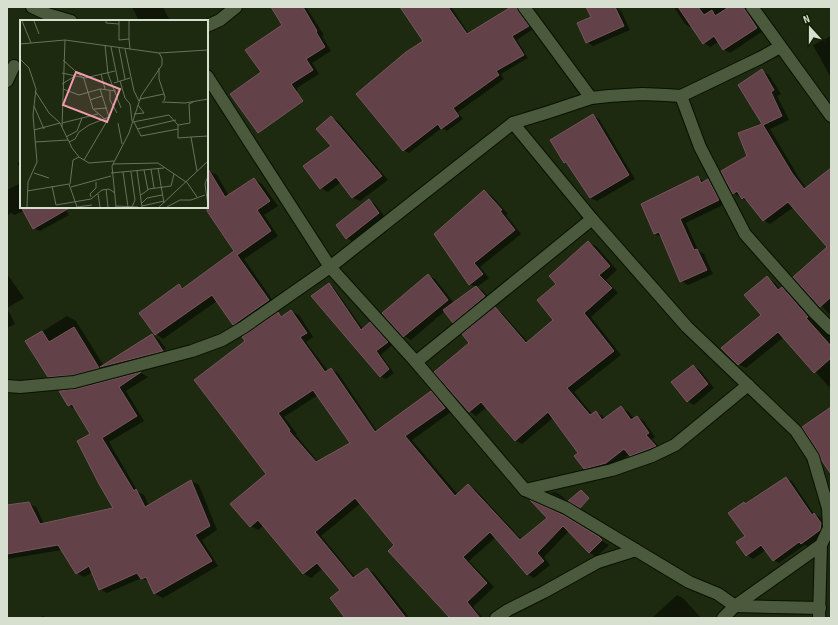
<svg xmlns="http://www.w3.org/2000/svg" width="838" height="625" font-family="'Sofia Sans Condensed',sans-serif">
<rect width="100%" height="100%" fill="#1d2a0f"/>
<g fill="#0007" fill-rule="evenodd">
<polygon points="132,7 163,7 170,21 139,21"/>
<polygon points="272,7 306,7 324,35 322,36 331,51 312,63 319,74 297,88 298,90 251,116 284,25"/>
<polygon points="400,7 451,7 469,34 512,7 520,7 533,29 517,40 528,58 501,74 504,79 458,112 463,119 447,131 442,128 409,153 403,150 424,41"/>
<polygon points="587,7 615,7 621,11 630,30 593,46 587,42 592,17"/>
<polygon points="674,7 746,7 763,31 730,53 723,49 718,42 710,47 704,43 693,27 692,28 685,24"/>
<polygon points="831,36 831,78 813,45"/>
<polygon points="762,71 769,75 781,94 777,96 789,120 770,129 799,178 806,188 831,170 831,316 794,277 829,247 794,207 770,224 763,220 749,202 733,193 748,156 740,134 763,124"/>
<polygon points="593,116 599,119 635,179 597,201 590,198 569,165 565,163 552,140"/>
<polygon points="331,117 338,121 388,180 360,201 353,198 341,182 328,192 321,188 305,166 332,146"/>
<polygon points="21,161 21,170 17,163"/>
<polygon points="209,171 217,175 229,196 254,179 262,184 278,206 264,215 278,236 244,259 276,305 241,329 234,324 217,301 163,339 156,334 179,286 184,288 236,252 204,207 207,207 207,172"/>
<polygon points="698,178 704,181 708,180 715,184 725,204 686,223 698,250 704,254 713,274 688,285 681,281 662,237 654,234"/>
<polygon points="21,183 21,207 64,207 69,215 40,231 34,228 24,211 14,215 11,213 7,216 7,190"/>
<polygon points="485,191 491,195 508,214 506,215 521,234 480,267 489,278 477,287 483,291 491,300 460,326 453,322 445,311 411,340 404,336 383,313 428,276 435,279 454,303 475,287 470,284"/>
<polygon points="369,201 375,204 385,217 353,242 347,238"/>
<polygon points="588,242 596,246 617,270 606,280 618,293 591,317 621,355 574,392 592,414 596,412 603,416 605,419 621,408 629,412 634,419 637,417 644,421 655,437 652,439 662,450 638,459 630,454 613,466 592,472 584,468 580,454 553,418 522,444 515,440 487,407 476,416 469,411 470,343 495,309 502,313 528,342 554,320 558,284"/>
<polygon points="7,274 24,298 7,308 15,324 7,328"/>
<polygon points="767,278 774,282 780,289 782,288 789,292 831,337 831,389 784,337 746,368 738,364 762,315"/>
<polygon points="329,285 334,288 363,329 370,324 375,327 392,345 381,355 394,373 386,379 380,376"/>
<path d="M291,311l8,4 14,22 -7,5 22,29 3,-2 7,4 39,58 54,-39 7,4 13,16 -39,28 46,55 10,-10 7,4 47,51 40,-24 47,29 -13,12 -7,-5 -20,-21 -25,26 6,8 -16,13 -7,-4 -31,-37 -27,24 25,26 -21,20 10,11h-31l-91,-115 -40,33 34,41 12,-8 7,4 34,43 -3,2h-40l-42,-50 -12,10 -8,-5 -39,-48 -6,5 -7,-4 16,-52 -21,-133 32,-27 6,3zM318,395l33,49 -33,18 -22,-27 1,-1 -13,-17z"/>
<polygon points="67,316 76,321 104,366 152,335 159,339 166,349 123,360 120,363 167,351 169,354 58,381 49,376 27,341"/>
<polygon points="693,366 700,370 714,388 694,405 687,401"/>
<polygon points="141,373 148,377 126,391 144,421 109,442 138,492 144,495 149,506 191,481 199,485 217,530 202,540 218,566 163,598 155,594 150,583 142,578 107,593 100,589 93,572 84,577 76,573 62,550 7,559 7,506 28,503 36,507 44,524 114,509 92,435 76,410 69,405 76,390"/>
<polygon points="786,478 792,481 814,514 820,517 827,527 826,533 807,546 805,545 779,563 773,560 766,550 753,559 747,555 737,543 746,536 744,503 746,504"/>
<polygon points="555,492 562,496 566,500 551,493"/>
<polygon points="677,595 684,599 701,618 652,618"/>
<polygon points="43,616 48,618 39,618"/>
</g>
<g fill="#634149" stroke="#78555d" fill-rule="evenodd">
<polygon points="271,7 303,7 317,31 316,32 325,47 306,59 313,70 291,84 303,101 258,133 230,94 261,72 245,50 282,25"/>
<polygon points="400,7 448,7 467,34 511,7 517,7 518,11 529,26 512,36 524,55 496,71 499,75 453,108 459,116 441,129 438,124 403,151 356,94 406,52 423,41"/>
<polygon points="586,7 615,7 624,26 586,43 577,23 591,17"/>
<polygon points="678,7 698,7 704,15 712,10 715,16 729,7 743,7 757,28 723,50 714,36 703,44"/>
<polygon points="762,69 774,90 771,92 782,116 763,125 792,173 804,189 831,168 831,297 820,307 793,277 827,247 788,202 763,221 744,197 742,199 737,191 733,194 721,171 747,156 738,133 762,124 738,85"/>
<polygon points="593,114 629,175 590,198 566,162 564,163 550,140"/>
<polygon points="331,116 382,176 352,198 336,177 320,189 303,166 331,146 316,129"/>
<polygon points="207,167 225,197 254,178 270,201 257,210 271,231 237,255 269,300 233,325 212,295 155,335 139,313 179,284 182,289 234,251 207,211"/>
<polygon points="698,176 701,183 708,179 719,200 680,219 694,250 697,249 707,270 680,282 659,232 654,234 641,204"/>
<polygon points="484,190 502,210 500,211 515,230 474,263 483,274 469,285 434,234"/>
<polygon points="369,199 379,213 346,239 336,225"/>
<polygon points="21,207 71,207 33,229"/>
<polygon points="588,241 610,266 599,275 612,288 584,313 614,351 567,388 590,415 596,411 602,420 621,406 631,420 637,416 649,433 646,435 656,446 630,456 624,449 606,463 584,469 574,456 578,453 548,412 515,441 481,402 469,412 434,372 469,343 462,334 495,307 526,343 553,320 537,300 556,284 549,276"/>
<polygon points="428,274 448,300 403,337 382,313"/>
<polygon points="767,276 778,290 782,287 808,317 806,318 831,346 831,358 814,373 778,332 738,365 721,348 761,315 744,295"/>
<polygon points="329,283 361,330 370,322 388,342 376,351 389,369 380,377 311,296"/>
<polygon points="476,286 485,296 453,323 443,310"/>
<path d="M291,310l16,23 -7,4 25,35 6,-4 44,64 56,-41 14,17 -40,28 50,60 13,-12 52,56 27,-22 -17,-18 33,15 36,22 3,3 -13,13 -26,-27 -26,27 7,8 -17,14 -37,-43 -27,25 24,26 -20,19 13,16h-30l-62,-67 6,-6 -39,-47 -40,34 38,46 14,-10 39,50h-61l-15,-20 10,-8 -23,-27 -14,11 -45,-54 -8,7 -20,-23 36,-30 -72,-94 51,-39 -3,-4 36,-25 3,5zM313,390l37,53 -34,19 -27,-31 1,-1 -12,-17z"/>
<polygon points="74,327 99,368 73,375 48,377 25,341 42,331 49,342"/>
<polygon points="152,334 163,351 100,367"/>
<polygon points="693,365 708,384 687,402 671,382"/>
<polygon points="141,372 119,387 137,416 102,438 134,491 136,489 145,507 191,480 210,526 195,535 212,561 154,594 146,577 141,579 137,573 99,590 89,566 76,574 58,545 7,554 7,505 29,502 40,524 113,508 99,484 77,441 90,434 72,404 68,406 59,391 76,389"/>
<polygon points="831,407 831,474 822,461 819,453 802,427"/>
<polygon points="786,477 812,515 814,513 821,523 820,530 801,544 799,542 773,561 761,545 746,556 736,542 745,536 728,513 744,502 745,504"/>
<polygon points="581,490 589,498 580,508 568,501"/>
</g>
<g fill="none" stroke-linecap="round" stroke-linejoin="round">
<defs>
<g id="minor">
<polyline points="32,7 47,14 71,21"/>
<polyline points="524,7 591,98"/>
<polyline points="752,7 831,116"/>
<polyline points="207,26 220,20 236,7"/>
<polyline points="207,76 330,267 416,362 525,490 566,508 689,582 718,594 735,606 820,608"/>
<polyline points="7,81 14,66"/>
<polyline points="681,96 700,147 745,234 815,313 831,329"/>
<polyline points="513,123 592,219 687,327 796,431 813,457 828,508 829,528 821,545 735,606 723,618"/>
<polyline points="416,362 592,219"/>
<polyline points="7,386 20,387 74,382 192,351 222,340 244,327 330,267 513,123 549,112 591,98 609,96 642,94 666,95 681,96 760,58 780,47"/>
<polyline points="525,490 612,470 652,456 675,445 748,385"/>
<polyline points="496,618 508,610 544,592 598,562 636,550"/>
<polyline points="819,618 821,545"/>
</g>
</defs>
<use href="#minor" stroke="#071200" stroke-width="14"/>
<use href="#minor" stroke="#4b5a3d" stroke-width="12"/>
</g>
<g transform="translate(20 20)">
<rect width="188" height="188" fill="#1d2a0f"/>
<path fill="none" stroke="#67735c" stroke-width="1" d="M2,1l9,22M14,1l5,13M86,1v2l13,1M99,1v19l10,-1 1,10M109,19v-18M0,24l45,-4 94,13 49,-3M85,25l3,29 13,34M91,27l7,34M99,28l6,31M105,29l9,42 5,10M0,39l9,9 7,21 -3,26 4,47 -9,20 -1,25M43,40l21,19 9,30 14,12M139,48v11l6,18 -1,4M42,53l23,5 30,-7M81,54l4,15M100,61l5,17 5,6 2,17M94,63l16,-5M42,64l13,-8M43,69l16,6 21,-6 16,2M15,71l14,22 11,10 12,25 7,9 10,6 25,-2M90,71v9l7,13M120,79l24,-5M70,80l12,-4M142,82l23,1 23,-4M14,86l10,23M74,89l13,-1M114,94l10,-1 -6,-8M113,102l36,-7 9,10M114,102l7,14 37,-7v-4l12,-2 -1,-19 4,-2M42,103l36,-9M98,103l4,21M42,107l3,-87M117,109l39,-9M158,109v9l13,-1 6,34M14,110l26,-7M46,117l11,-6 5,-13M171,117l17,-1M15,122l33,-2M49,122l6,-3 4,-7 10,-7 20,-8 -9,-28M64,140l23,-39M93,144l45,-1 28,19M138,148l6,35M131,149l3,19M124,150l4,20M117,151l5,36M103,152l5,35M111,152l4,28 -3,7M14,153l15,5M91,153l53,-5M188,156l-3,8 3,22M166,161l11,16M50,164l3,-24 6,-3M32,166l4,19 35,-6 11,-9 7,-1 6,4M51,167l40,-11M86,169l2,18M7,171l42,-7 8,23M78,174l2,13M121,175l8,-6 22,-3 3,-12M71,177l-1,-3 6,-6v-6M122,183l5,-5 15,-3M96,186l22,1M122,186l22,-5M57,187l15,-2M96,187l-4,-41 17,-33 12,-37 21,-31v-7l-3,-5M139,187l49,-46M147,187l13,-7h11l14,-5"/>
<path fill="#f29ab0" fill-opacity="0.15" stroke="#f29ab0" stroke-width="2" d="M56,52l44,17 -13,33 -44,-17z"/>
<rect width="188" height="188" fill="none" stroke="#d7e0d0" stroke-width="2"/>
</g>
<rect width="838" height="625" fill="none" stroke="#d7e0d0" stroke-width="16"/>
<g transform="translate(810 28) rotate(339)" stroke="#142006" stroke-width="3" paint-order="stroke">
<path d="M0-3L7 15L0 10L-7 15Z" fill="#d7e0d0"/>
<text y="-6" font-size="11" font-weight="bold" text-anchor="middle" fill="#d7e0d0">N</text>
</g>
</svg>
